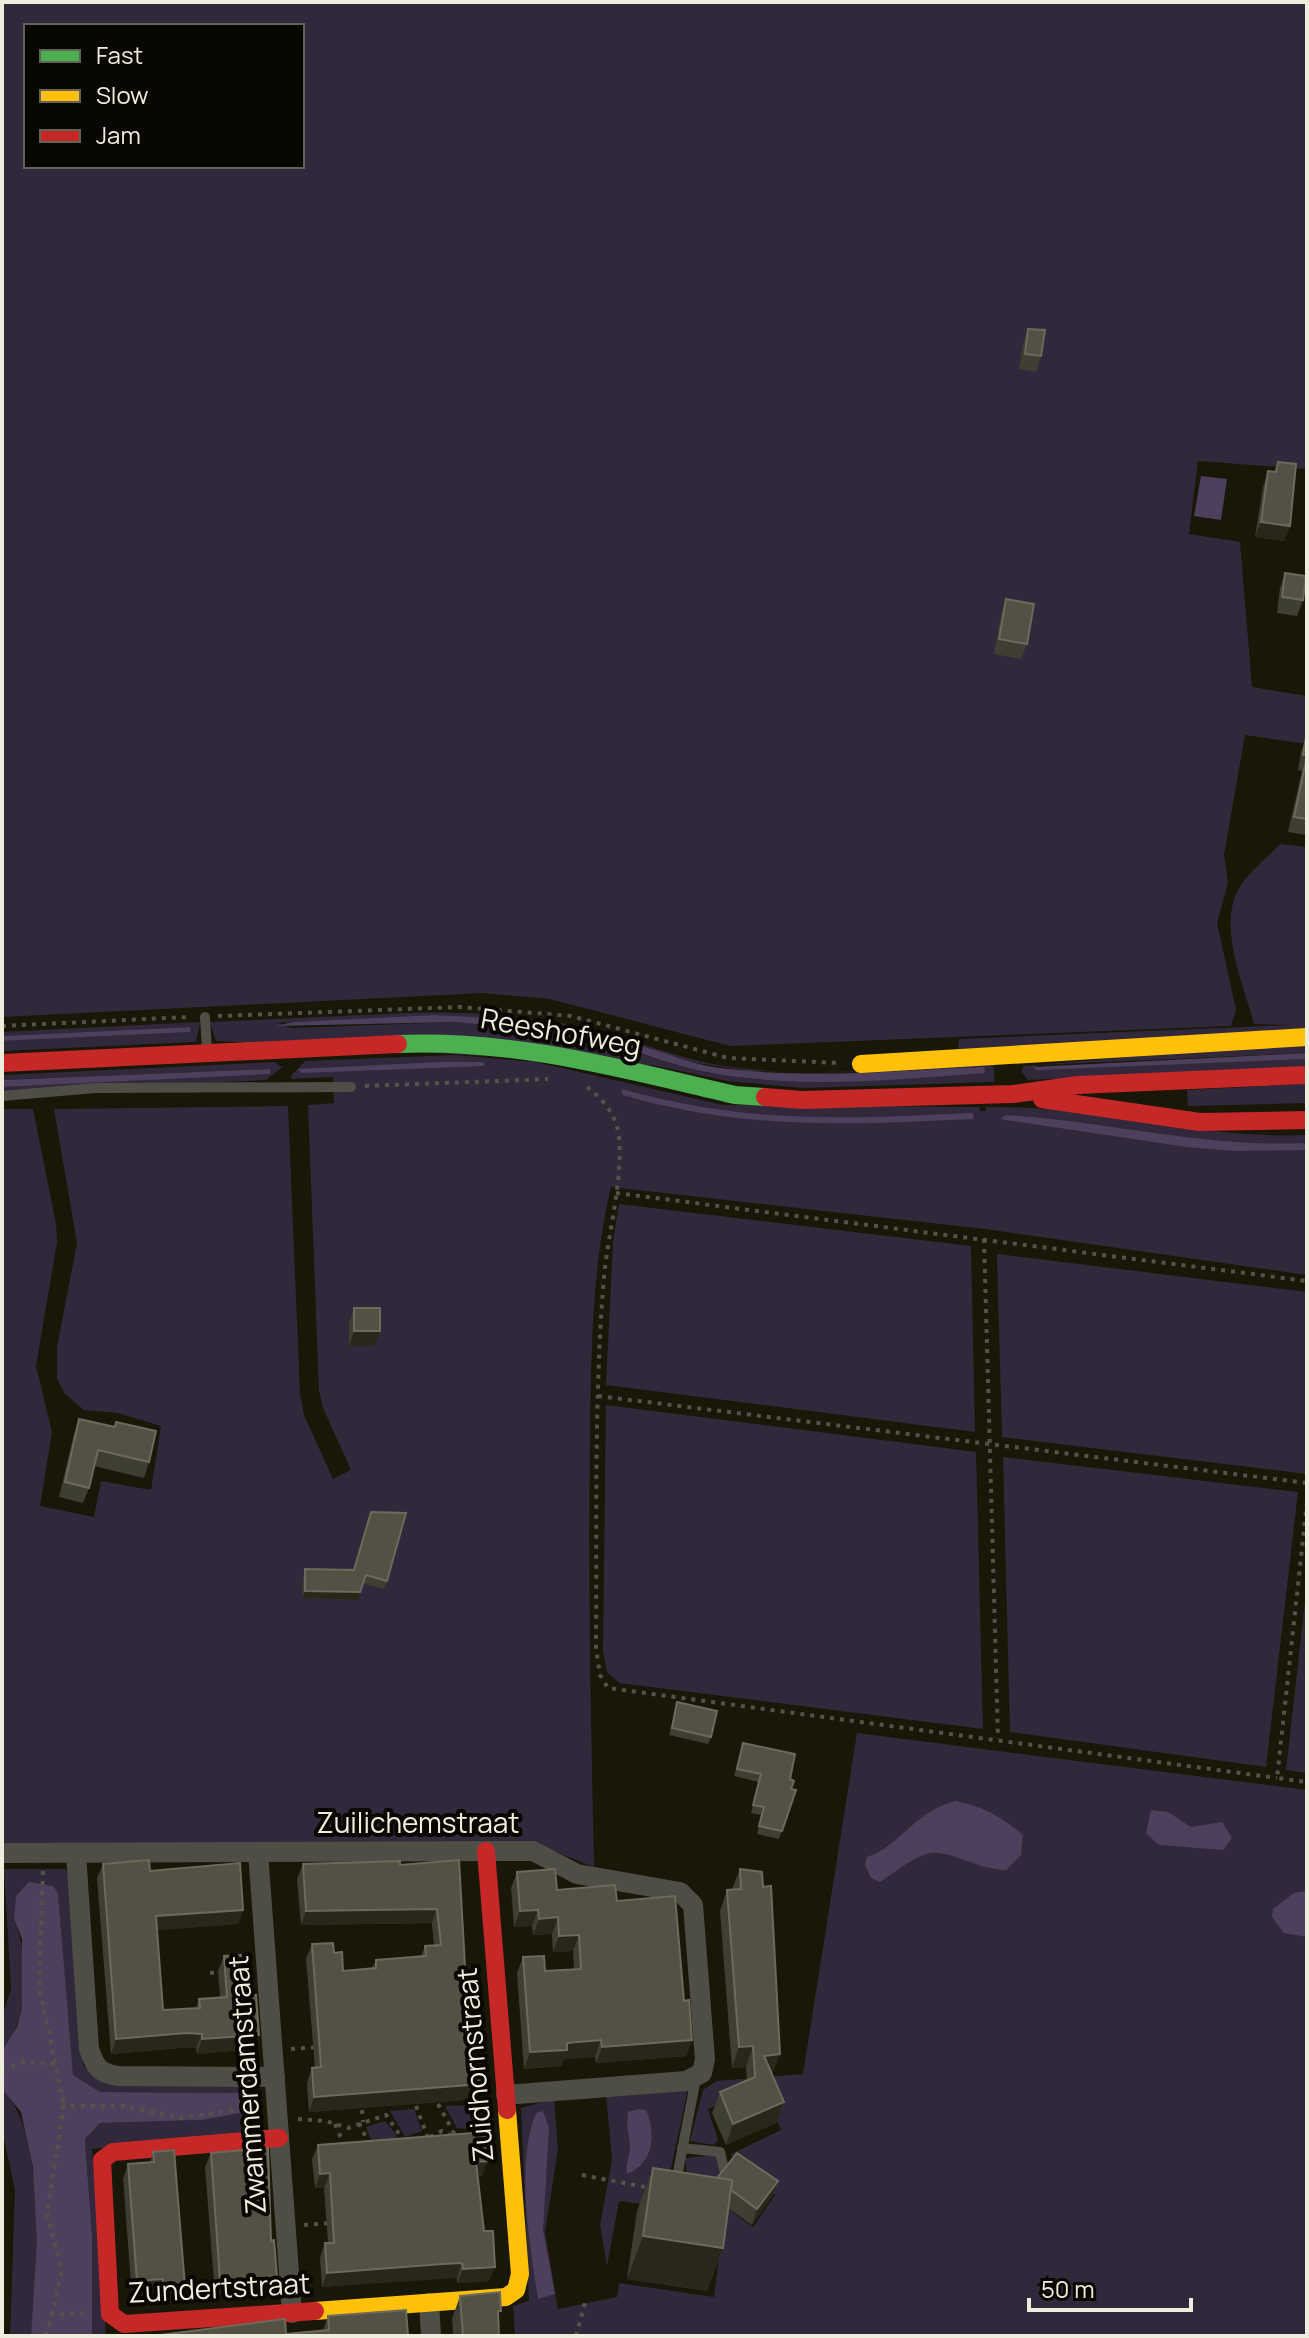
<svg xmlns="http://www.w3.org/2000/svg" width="1309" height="2338" font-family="Manrope,sans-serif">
<rect width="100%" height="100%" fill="#181708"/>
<g fill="#32283b" fill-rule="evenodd">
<path d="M2,2h1305v467l-109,-8 -9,73 51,8 12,145 55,9v48l-62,-9 -21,120 4,28 -11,40 19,87 -5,16 -501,20 -180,-47 -68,-6 -480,24zM26,26h276v140h-276z"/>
<path d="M1280,844l27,3v186l-349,16 1,-10 332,-14 -37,-1c-10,-38 -36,-96 -16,-134 9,-17 29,-32 42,-46z"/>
<path d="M406,1013c64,-2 126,2 188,17 44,11 86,29 130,36 88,13 180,2 269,-3l2,19 -191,6 -77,-7 -75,-16 -436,-24 -6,-19zM434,1015l121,10 12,3v6l-111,-12 -164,6 -15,-5zM606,1039l91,24 52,8 219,3c-87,4 -181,16 -268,-3 -32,-7 -63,-19 -94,-28z"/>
<polygon points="200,1022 196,1042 2,1051 2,1041 189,1032 190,1027 2,1036 2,1032"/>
<polygon points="1307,1042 1307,1053 1037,1065 1033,1069 1307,1059 1307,1068 1028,1080 1022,1072 1023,1066"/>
<path d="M455,1055l81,7 187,43 256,2 1,4h6v-4c108,-2 213,33 321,28v140l-322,-46 -374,-42c-20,83 -20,175 -21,260 -2,140 1,280 4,420l-61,-24h-531v-734h31l23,115 1,18 -21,124 16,66 -12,74 54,11 7,-36 50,9 10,-64 -43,-13 -34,-3 -19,-16 -8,-15v-32l20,-104 -23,-134 234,-3 12,287 4,22 29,64 18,-9 -28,-62 -4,-17 -11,-286 26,-2 -1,-26 -41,2 -1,-3 14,-15z"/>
<polygon points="275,1062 282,1067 266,1080 2,1092 2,1087 270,1073 269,1069 2,1080 2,1075"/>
<polygon points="1307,1084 1307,1103 1188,1106 1187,1090"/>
<polygon points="619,1204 971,1246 975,1432 606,1385 613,1241"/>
<polygon points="997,1254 1307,1292 1307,1474 1002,1437"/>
<polygon points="606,1405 976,1452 983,1729 619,1683 607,1672 603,1651"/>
<polygon points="1003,1457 1298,1492 1266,1767 1010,1732"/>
<polygon points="1307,1584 1307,1773 1286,1770"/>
<polygon points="857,1733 1307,1790 1307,2336 515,2336 513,2306 529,2301 521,2108 554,2099 558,2149 545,2232 558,2309 617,2297 619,2283 714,2297 723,2226 692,2210 685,2158 717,2155 721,2172 708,2194 753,2227 775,2195 733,2161 731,2154 781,2130 763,2085 708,2109 718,2140 714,2145 690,2141 703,2090 716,2081 803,2074"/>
<path d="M4,1869h62l5,12 12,184 12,12 158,8 4,49 -165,15 14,187h-14v-101l-7,-96 15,-16 103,-3 43,-8 -4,-19 -142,-1 -28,-17 -14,-181 -44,25c15,38 16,100 -12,132v-34l9,-28z"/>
<polygon points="688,2088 663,2207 619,2201 607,2266 600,2225 612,2159 606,2095"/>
<path d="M2,2089c44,40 38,190 29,247h-21l5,-146 -13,-60z"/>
<polygon points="469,2105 478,2114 479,2130 457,2128 445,2106"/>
<polygon points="414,2109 422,2131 405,2137 390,2111"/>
<polygon points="385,2121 396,2134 399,2148 375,2150 366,2127"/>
</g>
<g fill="#4e3f5d">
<polygon points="1201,476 1227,479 1221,520 1194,516"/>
<polygon points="434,1015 508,1019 568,1031 567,1034 456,1022 276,1026 293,1022"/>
<polygon points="190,1027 190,1032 2,1041 2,1036"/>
<path d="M606,1039c38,3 75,24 114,29 88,11 176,3 264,-1l1,6c-92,7 -193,17 -284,-2 -32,-7 -63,-19 -95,-29z"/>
<polygon points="1307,1053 1307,1059 1036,1070 1033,1067"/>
<polygon points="440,1062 483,1062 485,1066 302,1073 298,1069"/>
<polygon points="270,1069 270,1074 2,1087 2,1080"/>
<path d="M621,1089c127,35 222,30 351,24l2,3 -1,3c-123,6 -231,11 -350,-24z"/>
<path d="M1006,1115c101,6 198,33 301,28v7l-72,1 -48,-4 -187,-28z"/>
<path d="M955,1801c27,5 47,16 68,34l-2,20 -15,15c-27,0 -56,-20 -75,-17 -17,3 -37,20 -51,29l-9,-4 -6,-13 2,-8c34,-11 45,-44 88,-56z"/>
<polygon points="1151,1810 1168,1812 1191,1827 1222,1822 1232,1838 1223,1850 1159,1845 1146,1833"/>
<polygon points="29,1882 53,1886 58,1893 73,2075 100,2092 242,2093 246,2112 203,2120 100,2123 85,2139 92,2235 92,2336 31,2336 37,2242 33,2167 21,2112 2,2089 2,2051 17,2027 22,2008 22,1939 14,1919 16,1896"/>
<polygon points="1307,1891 1307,1937 1284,1933 1272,1917 1273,1909 1294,1893"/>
<path d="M638,2109l8,1c11,24 7,54 -19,64 -2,-11 3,-17 3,-27 -1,-13 -4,-23 -2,-35z"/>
<path d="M543,2111l6,17 -6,102 12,64 -17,5c-8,-53 -23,-136 -2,-186z"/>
</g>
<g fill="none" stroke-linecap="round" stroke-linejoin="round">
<g stroke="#545249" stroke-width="4" stroke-dasharray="4 6" stroke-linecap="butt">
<polyline points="218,1016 460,1007 571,1016 728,1058 839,1063"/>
<polyline points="2,1026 189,1017"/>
<polyline points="365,1086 548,1079"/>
<path d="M587,1087c16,12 30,29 32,50 4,50 -13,101 -16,152 -9,119 -6,240 -7,360l4,26 8,13 669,90"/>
<polyline points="616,1193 1307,1281"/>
<polyline points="984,1239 998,1739"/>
<polyline points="598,1396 1307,1483"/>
<polyline points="1307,1502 1277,1778 1307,1782"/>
<polyline points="43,1871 39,1986 64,2106"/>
<polyline points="210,1973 224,1972"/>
<polyline points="291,2049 318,2047"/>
<polyline points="2,2070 24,2062 55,2064"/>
<polyline points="438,2104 456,2137"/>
<polyline points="416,2106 428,2138"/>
<polyline points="362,2110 363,2122"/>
<polyline points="298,2119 326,2121 348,2128 386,2115 404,2141"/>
<polyline points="359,2123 370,2146"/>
<polyline points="335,2124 344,2145"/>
<polyline points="430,2137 442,2131 454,2137"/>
<polyline points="582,2175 650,2188"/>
<polyline points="304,2225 331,2223"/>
<polyline points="52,2315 62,2271 47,2213 64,2106 123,2106 181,2118 259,2106"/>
<polyline points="46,2336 52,2315 87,2313"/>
<polyline points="576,2336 586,2299"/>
</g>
<g stroke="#4e4e47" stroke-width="10">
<polyline points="205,1017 207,1051"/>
<polyline points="2,1096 95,1088 351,1087"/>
<polyline points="682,2148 720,2152 724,2169"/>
<polyline points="676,2182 696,2078"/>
</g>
<g stroke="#4e4e47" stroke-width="20">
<polyline points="258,1852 292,2313"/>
<polyline points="2,1853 533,1851 577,1874 680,1892 693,1905 705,2059 702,2073 686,2081 506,2095"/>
<path d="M76,1853l13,196c6,18 10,24 29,27l157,1"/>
<polyline points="429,2303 431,2336"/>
</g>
<path stroke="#4caf50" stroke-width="18" d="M398,1044c117,-5 224,25 337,51l30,2"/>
<g stroke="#ffc107" stroke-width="18">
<polyline points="861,1064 1307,1037"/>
<polyline points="315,2311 506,2297 516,2290 520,2274 507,2110"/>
</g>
<g stroke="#c62828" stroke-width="18">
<polyline points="2,1063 398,1044"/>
<polyline points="765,1097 802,1100 1013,1094 1078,1085 1307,1075"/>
<polyline points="1042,1099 1200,1122 1307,1120"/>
<polyline points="486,1851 507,2110"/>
<polyline points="279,2138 113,2152 102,2160 110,2314 124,2324 315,2311"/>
</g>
</g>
<g fill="#3f3e32">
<polygon points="1028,329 1041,356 1036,372 1019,369 1023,344"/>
<polygon points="1278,462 1290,526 1284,541 1255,537 1263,487 1268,471 1274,472"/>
<polygon points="1285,573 1303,600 1297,616 1277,613 1280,588"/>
<polygon points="1006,599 1027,644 1021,659 994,654 1001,614"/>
<polygon points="1306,737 1307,737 1307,835 1288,832 1302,771 1298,770 1301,752"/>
<polygon points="354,1308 375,1346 349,1346 349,1323"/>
<polygon points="79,1419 149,1462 144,1478 94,1466 89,1488 83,1503 59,1497 74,1434"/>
<polygon points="305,1569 353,1570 387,1581 384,1589 363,1583 358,1600 302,1598 303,1577"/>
<polygon points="677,1702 711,1737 708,1744 669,1735"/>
<polygon points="743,1743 790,1779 791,1789 796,1790 779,1839 757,1834 761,1815 751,1813 758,1782 734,1776"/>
<polygon points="459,1860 470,2056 482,2084 476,2099 309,2112 307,2083 312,2068 315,2068 306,1959 312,1944 334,1953 343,1971 372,1968 376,1960 421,1956 425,1946 434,1946 432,1923 301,1925 297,1879 303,1864 400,1865"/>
<polygon points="103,1864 150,1871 243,1910 238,1924 157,1930 163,2010 196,2008 199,1999 220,1997 218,1971 224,1956 244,1995 259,2035 254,2049 197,2054 196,2048 180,2048 111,2054 97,1878"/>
<polygon points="740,1869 772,2075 784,2102 776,2123 726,2145 712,2113 720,2092 747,2081 746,2067 732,2068 720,1911 727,1890 732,1889"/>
<polygon points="517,1872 557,1890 617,1901 684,2001 692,2040 686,2056 596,2063 595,2057 564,2059 561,2066 524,2069 517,1973 523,1957 545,1971 574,1969 573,1951 553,1952 552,1934 533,1935 532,1926 514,1927 511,1888"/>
<polygon points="318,2145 482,2176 478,2176 489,2281 457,2283 457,2278 437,2278 322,2287 320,2258 325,2243 328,2243 324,2188 315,2188 312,2159"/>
<polygon points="153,2152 185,2287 179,2302 158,2304 157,2294 132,2296 123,2179 128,2164 150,2163"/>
<polygon points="211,2153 271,2241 277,2276 272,2291 215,2295 205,2167"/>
<polygon points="653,2168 717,2178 778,2181 772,2197 752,2225 728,2208 723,2248 707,2291 627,2279 637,2211"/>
<polygon points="460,2296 498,2319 499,2336 453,2336 452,2319"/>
<polygon points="328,2316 408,2336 286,2334 323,2331"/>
</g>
<g fill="#282719">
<polygon points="1261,522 1290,526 1284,541 1255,537"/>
<polygon points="354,1331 380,1331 375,1346 349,1346"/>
<polygon points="305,1591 360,1592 358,1600 302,1598"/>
<polygon points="437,1909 432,1923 301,1925 306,1911"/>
<polygon points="243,1910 238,1924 150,1931 156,1916"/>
<polygon points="538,1910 532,1926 514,1927 520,1911"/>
<polygon points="558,1917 552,1934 533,1935 539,1919"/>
<polygon points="579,1935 573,1951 553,1952 559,1936"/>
<polygon points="186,2033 202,2034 196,2048 180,2048 111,2054 116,2039"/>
<polygon points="259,2035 254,2049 197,2054 202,2039"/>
<polygon points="601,2040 595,2057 564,2059 561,2066 524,2069 530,2052 567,2043"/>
<polygon points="692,2040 686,2056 596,2063 602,2047"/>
<polygon points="753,2046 746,2067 732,2068 739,2047"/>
<polygon points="780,2054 772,2075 764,2056"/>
<polygon points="482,2084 476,2099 309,2112 314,2097"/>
<polygon points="784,2102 776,2123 726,2145 733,2124"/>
<polygon points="488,2161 482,2176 471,2177 476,2162"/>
<polygon points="330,2173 324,2188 315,2188 320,2174"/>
<polygon points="778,2181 772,2197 752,2225 757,2209"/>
<polygon points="643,2236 723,2248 707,2291 627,2279"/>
<polygon points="462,2263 457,2278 322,2287 327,2273"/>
<polygon points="495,2267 489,2281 457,2283 463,2269"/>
<polygon points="277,2276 272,2291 215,2295 220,2281"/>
<polygon points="163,2279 157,2294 132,2296 137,2281"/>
<polygon points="185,2287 179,2302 158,2304 163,2289"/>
</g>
<g fill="#525144" stroke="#6b6a5c" stroke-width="2">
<polygon points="1028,329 1045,330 1041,356 1025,354"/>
<polygon points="1278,462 1296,464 1290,526 1261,522 1268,471 1276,472"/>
<polygon points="1285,573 1306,576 1303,600 1282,597"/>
<polygon points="1006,599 1034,604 1027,644 999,639"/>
<polygon points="1306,737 1307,737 1307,755 1303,755"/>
<polygon points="1307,756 1307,819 1294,817"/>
<rect x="354" y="1308" width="26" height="23"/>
<polygon points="79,1419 115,1427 116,1422 156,1431 149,1462 98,1450 89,1488 65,1482"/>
<polygon points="371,1512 406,1513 387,1581 366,1575 360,1592 305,1591 305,1569 354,1570"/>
<polygon points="677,1702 717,1711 711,1737 672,1728"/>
<polygon points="743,1743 795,1754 790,1779 794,1781 791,1789 796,1790 782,1831 759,1826 764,1807 753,1805 761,1774 737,1769"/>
<polygon points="149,1860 150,1871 240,1863 243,1910 156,1916 163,2010 200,2008 199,1999 227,1997 224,1956 241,1955 244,1995 256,1995 259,2035 202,2039 202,2034 186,2033 116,2039 103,1864"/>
<polygon points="459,1860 470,2056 480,2055 482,2084 314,2097 312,2068 321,2067 312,1944 333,1943 334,1953 342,1952 343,1971 376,1968 376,1960 426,1956 425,1946 441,1945 437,1909 306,1911 303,1864 400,1861 400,1865"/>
<polygon points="555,1869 557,1890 615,1885 617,1901 675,1896 684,2001 689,2000 692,2040 602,2047 601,2040 567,2043 567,2050 530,2052 523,1957 544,1956 545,1971 581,1969 579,1935 559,1936 558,1917 539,1919 538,1910 520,1911 517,1872"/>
<polygon points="740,1869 762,1872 763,1887 771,1886 780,2054 764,2056 784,2102 733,2124 720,2092 755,2077 753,2046 739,2047 727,1890 741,1889"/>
<polygon points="485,2132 488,2161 476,2162 484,2231 493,2231 495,2267 463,2269 462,2263 442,2264 327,2273 325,2243 334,2243 330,2173 320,2174 318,2145"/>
<polygon points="268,2148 271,2241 274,2240 277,2276 220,2281 211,2153"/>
<polygon points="174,2150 185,2287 163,2289 163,2279 137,2281 128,2164 154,2162 153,2152"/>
<polygon points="737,2153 778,2181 757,2209 731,2190 732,2180 717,2178"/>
<polygon points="653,2168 732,2180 723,2248 643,2236"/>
<polygon points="500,2292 501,2311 498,2311 499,2336 463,2336 460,2296"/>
<polygon points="406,2310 408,2336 152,2336 285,2319 286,2334 329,2330 328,2316"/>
</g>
<g text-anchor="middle" stroke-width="8" stroke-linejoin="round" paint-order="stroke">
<g font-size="28" fill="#efeedd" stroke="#080701">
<text transform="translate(561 1032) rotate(10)" y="10">Reeshofweg</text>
<text x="418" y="1833">Zuilichemstraat</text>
<text transform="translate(475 2065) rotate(-95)" y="10">Zuidhornstraat</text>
<text transform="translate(247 2085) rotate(-94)" y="10">Zwammerdamstraat</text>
<text transform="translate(219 2288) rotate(-3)" y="10">Zundertstraat</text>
</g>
</g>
<rect width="1309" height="2338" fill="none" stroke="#efeedd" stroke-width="8"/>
<rect x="24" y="24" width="280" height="144" fill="#080701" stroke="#646359" stroke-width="2"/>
<rect x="40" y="50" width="40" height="12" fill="#4caf50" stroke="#646359" stroke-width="2"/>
<text x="96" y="64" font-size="24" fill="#efeedd">Fast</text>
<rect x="40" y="90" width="40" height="12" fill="#ffc107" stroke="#646359" stroke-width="2"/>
<text x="96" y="104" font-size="24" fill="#efeedd">Slow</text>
<rect x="40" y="130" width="40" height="12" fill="#c62828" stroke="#646359" stroke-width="2"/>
<text x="96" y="144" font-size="24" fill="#efeedd">Jam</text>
<path d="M1029 2298v12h162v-12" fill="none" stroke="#efeedd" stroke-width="4"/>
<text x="1041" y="2298" font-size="24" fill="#efeedd" stroke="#080701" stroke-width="6" paint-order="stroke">50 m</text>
</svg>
